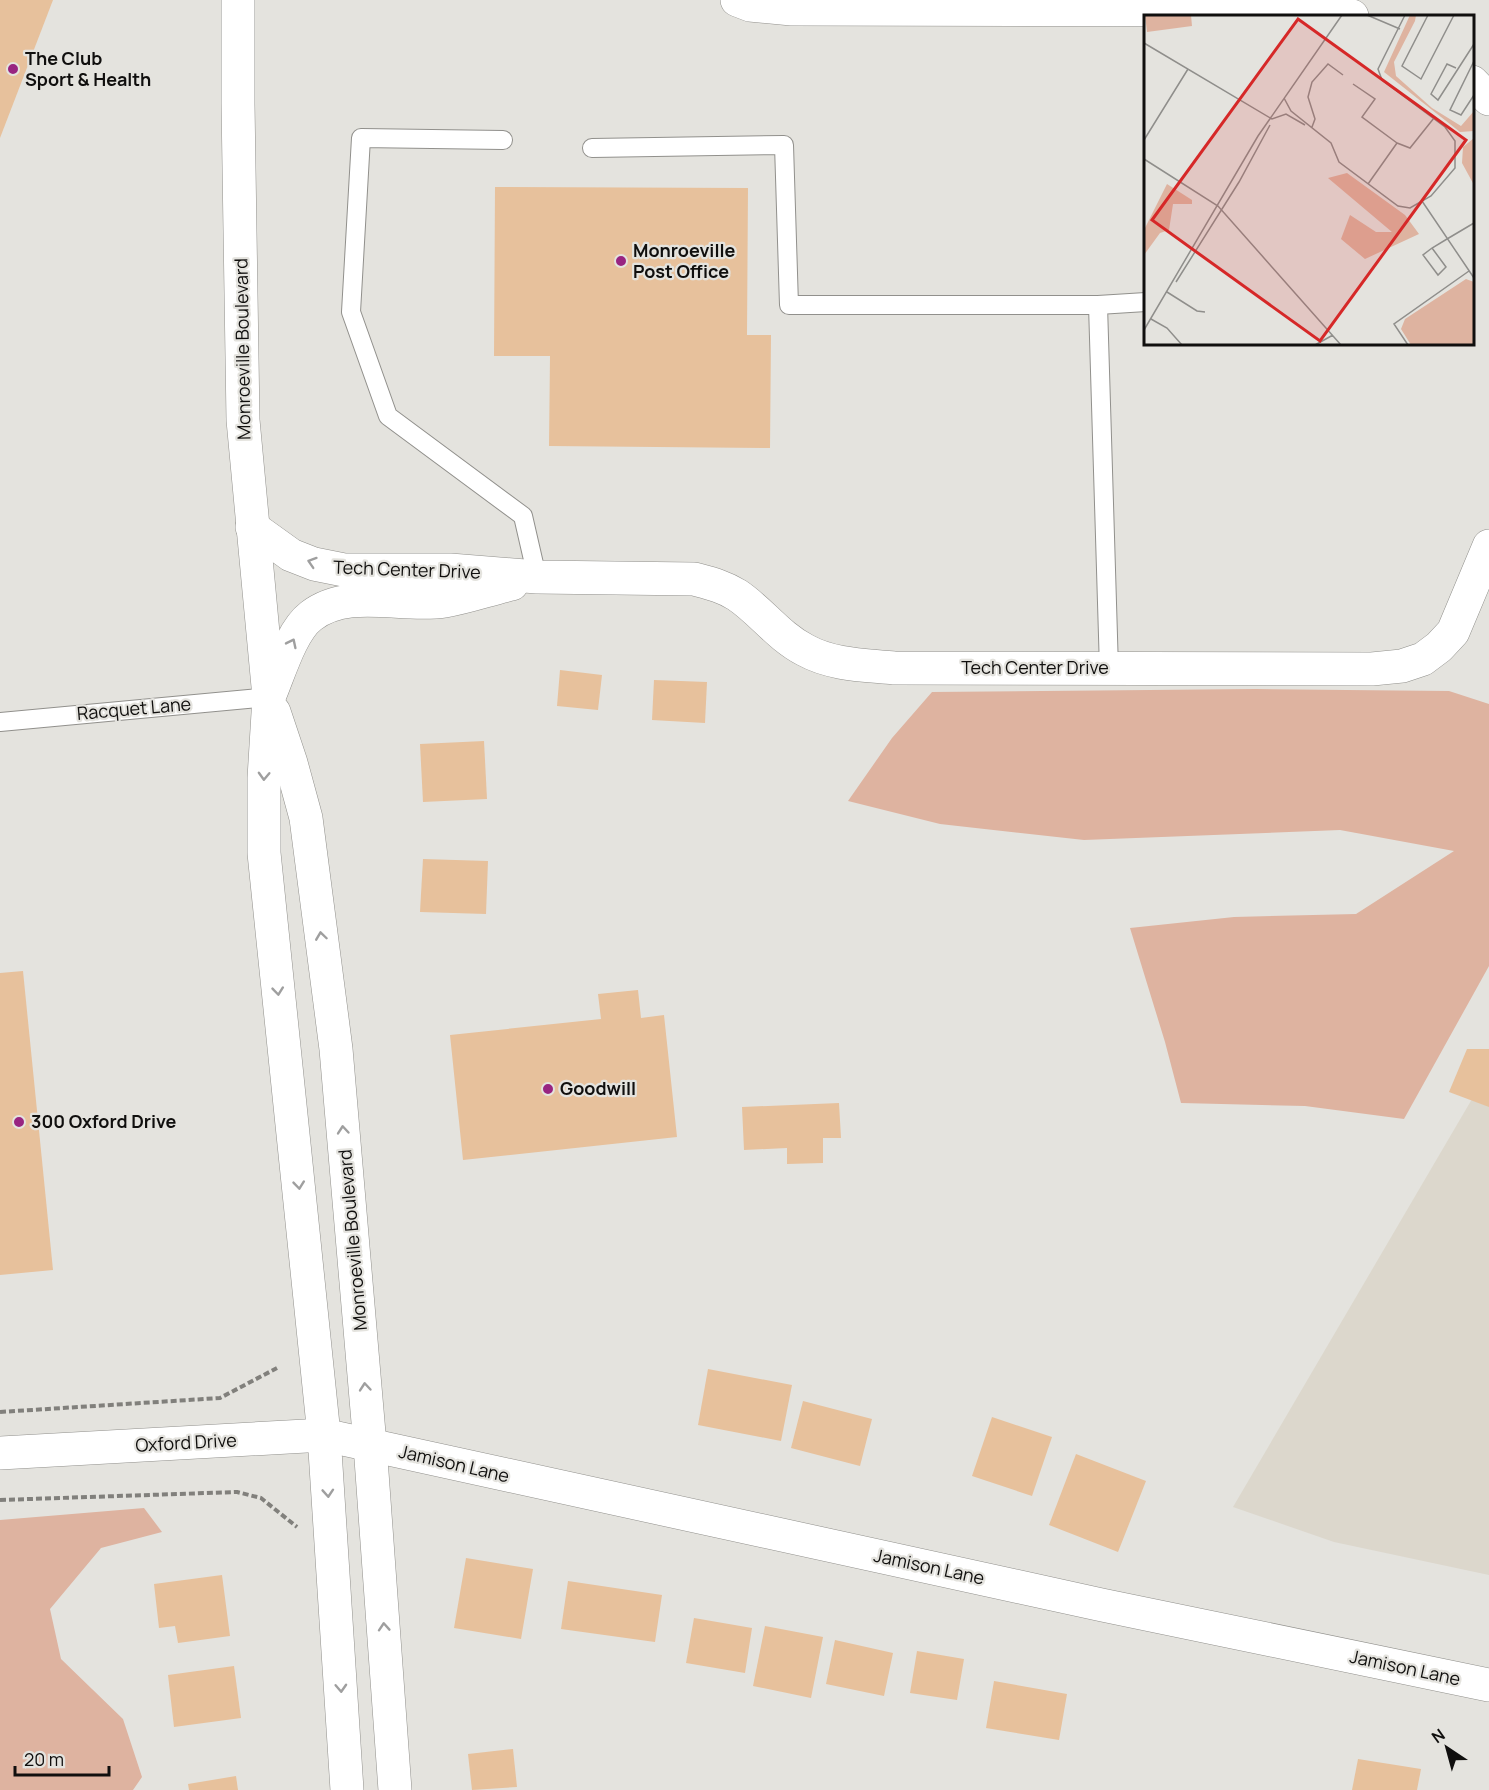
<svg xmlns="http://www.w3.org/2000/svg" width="1489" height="1790" font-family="Manrope,sans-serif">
<rect width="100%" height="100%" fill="#e4e3de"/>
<polygon fill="#dcd7cc" points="1489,1070 1489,1575 1334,1542 1233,1507"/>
<g fill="#deb3a0">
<polygon points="1256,689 1449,691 1489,704 1489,966 1404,1119 1305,1106 1181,1103 1165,1042 1130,928 1234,917 1356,914 1454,851 1340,830 1084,840 940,824 848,801 892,738 932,692"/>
<polygon points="144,1508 162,1532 101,1548 50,1609 61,1659 123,1719 142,1777 133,1790 0,1790 0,1520"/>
</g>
<g fill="#e7c19c">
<polygon points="0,0 53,0 0,138"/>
<polygon points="495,187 748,188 747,335 771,335 770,448 549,446 550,356 494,356"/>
<polygon points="560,670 602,675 598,710 557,706"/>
<polygon points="654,680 707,682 705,723 652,720"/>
<polygon points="484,741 487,799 423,802 420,744"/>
<polygon points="423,859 488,861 486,914 420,912"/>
<polygon points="23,971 53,1270 0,1275 0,973"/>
<polygon points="638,990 641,1018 664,1015 677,1137 463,1160 450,1035 601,1019 598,994"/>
<polygon points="1467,1049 1489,1049 1489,1107 1449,1092"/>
<polygon points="839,1103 841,1138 823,1138 823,1163 787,1164 787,1148 744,1150 742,1107"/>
<polygon points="708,1369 792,1385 781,1441 698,1425"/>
<polygon points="803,1401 872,1419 860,1466 791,1448"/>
<polygon points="992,1417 1052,1437 1032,1496 972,1476"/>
<polygon points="1076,1454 1146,1481 1118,1552 1049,1525"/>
<polygon points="466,1558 533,1569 521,1639 454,1628"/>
<polygon points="222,1575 230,1636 178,1643 175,1626 159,1628 154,1584"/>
<polygon points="568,1581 662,1595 655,1642 561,1629"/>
<polygon points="694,1618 752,1628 745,1673 686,1663"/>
<polygon points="765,1626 823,1637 811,1698 753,1686"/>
<polygon points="835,1640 893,1653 884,1696 826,1684"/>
<polygon points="917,1651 964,1659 957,1700 910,1693"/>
<polygon points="234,1666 241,1718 174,1727 168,1675"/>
<polygon points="994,1681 1067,1694 1059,1740 986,1728"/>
<polygon points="513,1749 517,1787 472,1790 468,1754"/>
<polygon points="1358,1759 1421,1769 1417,1790 1352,1790"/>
<polygon points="236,1776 238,1790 189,1790 188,1784"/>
</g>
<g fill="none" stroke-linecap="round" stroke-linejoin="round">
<defs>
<g id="service">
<polyline points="503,140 361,138 351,312 388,416 523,516 537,577"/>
<polyline points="592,148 784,145 789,305 1098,305"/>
<polyline points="1109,669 1098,305 1146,302"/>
<polyline points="0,722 269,697"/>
</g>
<g id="minor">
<polyline points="737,0 750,5 792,9 1281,10 1352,16"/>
<polyline points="1472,82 1489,99"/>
<path d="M252,527l39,28 23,9 30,6h106l87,7 157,2c15,4 29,7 43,16 24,16 41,41 68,55 27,15 59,15 89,18l478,1 30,-3 21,-7 16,-12 14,-15 36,-86"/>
<path d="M269,697c10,-23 22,-66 42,-81 38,-29 91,-8 134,-15 23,-4 45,-12 67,-17"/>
<polyline points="370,1445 1102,1605 1489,1685"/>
</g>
<polyline id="tertiary" points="0,1453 324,1435 370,1445"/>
<g id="secondary">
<polyline points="238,0 238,104 243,420 269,697 264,778 264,853 324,1435 347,1790"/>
<polyline points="274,712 291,763 306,818 336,1049 370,1445 395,1790"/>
</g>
</defs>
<use href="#service" stroke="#91908c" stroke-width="20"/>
<use href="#minor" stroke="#91908c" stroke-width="34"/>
<use href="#tertiary" stroke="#91908c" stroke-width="34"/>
<use href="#secondary" stroke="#91908c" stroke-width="34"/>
<g stroke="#81807c" stroke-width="4" stroke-dasharray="6 3" stroke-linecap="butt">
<polyline points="0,1412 220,1398 277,1368"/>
<polyline points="0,1500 237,1492 261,1498 297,1527"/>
</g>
<use href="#service" stroke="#fff" stroke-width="18"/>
<use href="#minor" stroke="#fff" stroke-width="33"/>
<use href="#tertiary" stroke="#fff" stroke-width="33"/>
<use href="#secondary" stroke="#fff" stroke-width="33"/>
</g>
<defs><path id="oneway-chevron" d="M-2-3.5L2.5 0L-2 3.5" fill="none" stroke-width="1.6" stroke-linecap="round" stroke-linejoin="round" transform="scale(1.5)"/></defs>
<g stroke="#9f9f9f">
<use href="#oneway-chevron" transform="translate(312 562) rotate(-162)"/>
<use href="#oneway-chevron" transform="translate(292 643) rotate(-64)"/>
<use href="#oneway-chevron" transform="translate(264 776) rotate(92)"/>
<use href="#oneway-chevron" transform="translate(321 936) rotate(-98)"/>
<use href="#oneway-chevron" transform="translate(278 991) rotate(84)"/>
<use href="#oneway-chevron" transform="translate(343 1130) rotate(-95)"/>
<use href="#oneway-chevron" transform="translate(299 1185) rotate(84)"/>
<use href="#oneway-chevron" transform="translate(365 1387) rotate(-95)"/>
<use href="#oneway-chevron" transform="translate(328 1493) rotate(86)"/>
<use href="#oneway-chevron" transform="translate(384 1627) rotate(-94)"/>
<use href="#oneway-chevron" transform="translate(341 1688) rotate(87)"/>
</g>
<g fill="#982481" stroke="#e4e3de" stroke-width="2">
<circle cx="13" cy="69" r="6"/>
<circle cx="621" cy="261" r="6"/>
<circle cx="548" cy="1089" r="6"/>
<circle cx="19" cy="1122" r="6"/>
</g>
<g text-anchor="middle" stroke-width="4.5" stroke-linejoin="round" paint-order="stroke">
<g font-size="18" font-weight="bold" fill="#100f0e" stroke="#e4e3de" text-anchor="start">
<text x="25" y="65">The Club<tspan x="25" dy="21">Sport &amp; Health</tspan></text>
<text x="633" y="257">Monroeville<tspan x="633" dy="21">Post Office</tspan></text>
<text x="560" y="1095">Goodwill</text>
<text x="31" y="1128">300 Oxford Drive</text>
</g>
<g font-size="18" fill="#100f0e" stroke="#e4e3de">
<text transform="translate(243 349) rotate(-91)" y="6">Monroeville Boulevard</text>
<text transform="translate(407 570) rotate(2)" y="6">Tech Center Drive</text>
<text x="1035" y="674">Tech Center Drive</text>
<text transform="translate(134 709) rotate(-5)" y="6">Racquet Lane</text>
<text transform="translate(353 1240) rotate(-95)" y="6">Monroeville Boulevard</text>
<text transform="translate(186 1443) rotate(-3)" y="6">Oxford Drive</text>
<text transform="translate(454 1464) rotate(13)" y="6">Jamison Lane</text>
<text transform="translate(929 1567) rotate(12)" y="6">Jamison Lane</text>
<text transform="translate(1405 1668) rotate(12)" y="6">Jamison Lane</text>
</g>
</g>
<g transform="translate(1144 15)">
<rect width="330" height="330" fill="#e4e3de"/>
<path d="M1,0h46l1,11 -45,6zM266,0h6l-1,6 -21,41 2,14 36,32 29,18 13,-15v20l-14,1 -76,-60zM330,123v47l-12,-22 1,-16zM203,158l58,42 14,19 -54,25 -24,-20 9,-24 26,17h16l-64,-54zM23,169l25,16v4h-19l-4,26 -9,3 -16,22v-25zM322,264l8,3v63h-63l-10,-16 4,-10z" fill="#deb3a0"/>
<path fill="none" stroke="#8f8e8b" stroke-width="1.5" d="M223,0l33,14M284,0l-26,51 19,13 33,-64M0,28l128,76 14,-5 19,11M330,46l-24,49 11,5 13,-20M312,53l-9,-4 -16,30 7,6 36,-56M209,69l22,15 -13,18 35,26M140,83l7,13 40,32 8,19 59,44 12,2 21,-12 24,-28v-27l-10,-14 -63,-47 -4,-11 27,-54M168,112l3,-8 -7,-22 4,-15 16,-18 15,11M0,125l44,-71M0,144l74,47 123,139M224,169l29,-41 13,5 24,-30M278,186l52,77M288,233l14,19 -8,8 -15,-20 9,-7 15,-9 27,-16M32,267l63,-100 31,-57M23,277l30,19 8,1M7,304l16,9 15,17M0,315l114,-194 84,-121M171,330l18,-10M264,330l-14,-21 75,-53"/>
<path fill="#d62828" fill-opacity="0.15" stroke="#d62828" stroke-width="3" d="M154,4l168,121 -146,201 -168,-121z"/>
<rect width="330" height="330" fill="none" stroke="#100f0e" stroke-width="3"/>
</g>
<g transform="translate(1447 1748) rotate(324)" stroke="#e4e3de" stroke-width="4.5" paint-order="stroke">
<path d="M0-4.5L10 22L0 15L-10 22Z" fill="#100f0e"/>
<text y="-9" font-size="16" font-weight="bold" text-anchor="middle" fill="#100f0e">N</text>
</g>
<path d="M15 1766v9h94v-9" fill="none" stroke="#100f0e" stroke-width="3"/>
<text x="24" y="1766" font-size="18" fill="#100f0e" stroke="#e4e3de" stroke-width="4.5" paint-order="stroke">20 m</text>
</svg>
